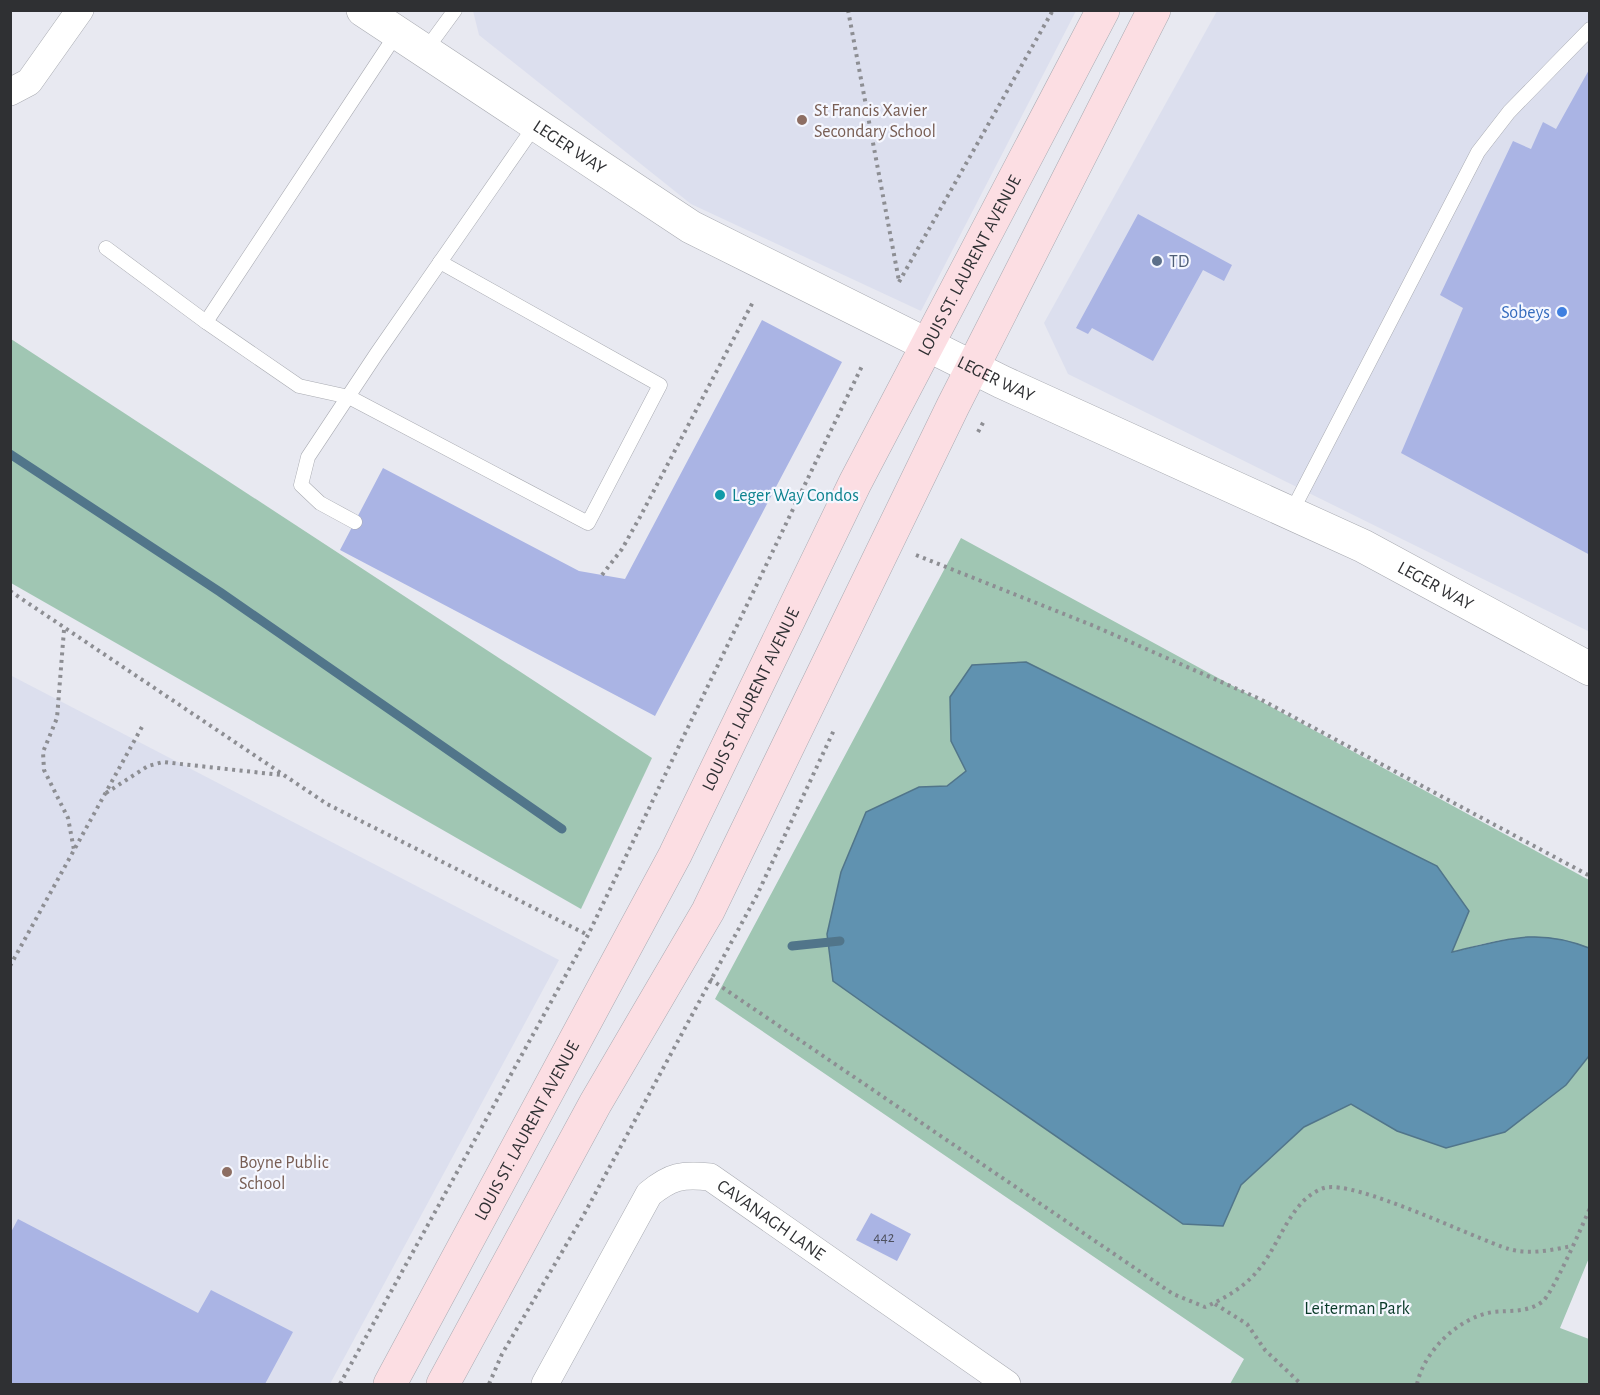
<svg xmlns="http://www.w3.org/2000/svg" width="1600" height="1395" font-family="'Alegreya Sans',sans-serif">
<rect width="100%" height="100%" fill="#e8e9f1"/>
<g fill="#dcdfee">
<polygon points="473,11 473,10 1076,11 921,311 691,204 479,35"/>
<polygon points="1217,11 1589,11 1588,631 1068,374 1044,323"/>
<polygon points="10,675 559,960 330,1384 11,1384"/>
</g>
<g fill="#a0c6b3">
<polygon points="11,339 652,758 581,909 11,583"/>
<path d="M961,538l628,342v68c-51,-20 -87,-9 -138,4l-14,-86 -411,-204 -54,3 -21,76 15,30 -19,15 -28,1 -78,85 -14,62 6,47 193,134 197,111 18,-41 63,-58 47,-23 46,27 169,-46 23,-29v202l-29,70 29,11v45h-359l14,-25 -529,-360z"/>
</g>
<path fill="#6092b0" stroke="#51758a" stroke-width="1.5" d="M1026,662l411,204 32,45 -17,41c51,-12 85,-25 137,-4v108l-23,29 -61,47 -59,16 -49,-17 -46,-27 -47,23 -63,58 -18,41 -40,-2 -305,-211 -45,-32 -6,-47 14,-62 25,-60 53,-25 28,-1 19,-15 -15,-30 -1,-44 22,-32z"/>
<g fill="none" stroke-linecap="round" stroke-linejoin="round">
<g stroke="#51758a" stroke-width="9">
<polyline points="10,454 220,592 562,829"/>
<polyline points="792,946 840,941"/>
</g>
</g>
<g fill="#aab4e4">
<polygon points="1590,68 1590,555 1401,453 1463,308 1440,295 1513,141 1531,149 1543,122 1556,129"/>
<polygon points="1138,214 1232,265 1224,281 1203,270 1153,361 1092,328 1088,334 1076,328"/>
<polygon points="762,320 842,362 655,716 340,550 383,468 579,571 625,579"/>
<polygon points="871,1213 911,1234 897,1261 856,1240"/>
<polygon points="18,1219 198,1313 211,1290 293,1332 265,1384 10,1384 10,1234"/>
</g>
<g fill="none" stroke-linecap="round" stroke-linejoin="round">
<defs>
<g id="service">
<polyline points="397,33 206,322 299,386 349,397 588,523 660,385 440,262"/>
<polyline points="425,51 455,10"/>
<polyline points="106,248 206,322"/>
<polyline points="1291,513 1478,152 1509,112 1590,29"/>
<polyline points="355,522 320,503 301,485 308,457 377,353 536,124"/>
</g>
<g id="minor">
<polyline points="10,92 29,82 80,10"/>
<path id="s1" d="M545,1384l104,-190c22,-18 33,-20 61,-17l297,207"/>
</g>
<g id="tertiary">
<path id="s2" d="M363,10l328,217 311,155 361,164 227,123"/>
</g>
<g id="secondary">
<path id="s3" d="M390,1384l285,-529 180,-372 248,-473"/>
<polyline points="443,1384 595,1104 708,911 953,406 1154,10"/>
</g>
</defs>
<use href="#service" stroke="#a9abb2" stroke-width="15"/>
<use href="#minor" stroke="#a9abb2" stroke-width="28"/>
<use href="#tertiary" stroke="#a9abb2" stroke-width="34"/>
<use href="#secondary" stroke="#a9abb2" stroke-width="34"/>
<g stroke="#8d8e93" stroke-width="4" stroke-dasharray="3 4.5" stroke-linecap="butt">
<polyline points="848,10 899,281"/>
<polyline points="899,282 1053,10"/>
<polyline points="978,432 984,421"/>
<polyline points="916,555 1094,626 1260,699 1590,876"/>
<polyline points="602,575 622,549 640,517 754,300"/>
<polyline points="10,591 327,804 588,935"/>
<polyline points="64,630 57,718 43,752 44,770 68,818 74,850"/>
<polyline points="106,793 148,766 163,762 281,775"/>
<polyline points="10,966 143,725"/>
<path d="M710,979l463,315 32,13c21,-9 41,-21 55,-39 20,-25 32,-70 64,-80 30,-9 149,50 185,61 20,6 43,1 63,-3"/>
<polyline points="1215,1304 1247,1324 1265,1350 1301,1384"/>
<polyline points="340,1384 588,935 862,366"/>
<polyline points="489,1384 502,1354 582,1218 757,895 834,730"/>
<path d="M1417,1384c7,-33 42,-67 76,-72 18,-2 33,1 49,-10 10,-7 41,-78 48,-94"/>
</g>
<use href="#service" stroke="#fff" stroke-width="14"/>
<use href="#minor" stroke="#fff" stroke-width="27"/>
<use href="#tertiary" stroke="#fff" stroke-width="33"/>
<use href="#secondary" stroke="#fcdee3" stroke-width="33"/>
</g>
<g fill="#8d6e63" stroke="#f5f7ff" stroke-width="2">
<circle cx="802" cy="120" r="6"/>
<circle cx="227" cy="1172" r="6"/>
</g>
<circle fill="#5c6f8a" stroke="#f5f7ff" stroke-width="2" cx="1157" cy="261" r="6"/>
<circle fill="#3f7fe0" stroke="#f5f7ff" stroke-width="2" cx="1562" cy="312" r="6"/>
<circle fill="#0f9aa8" stroke="#f5f7ff" stroke-width="2" cx="720" cy="495" r="6"/>
<g text-anchor="middle" stroke-width="4.5" stroke-linejoin="round" paint-order="stroke">
<g font-size="15" fill="#4e515f">
<text x="884" y="1242">442</text>
</g>
<g font-size="18" fill="#785e54" stroke="#f5f7ff" text-anchor="start">
<text x="814" y="116">St Francis Xavier<tspan x="814" dy="21">Secondary School</tspan></text>
<text x="239" y="1168">Boyne Public<tspan x="239" dy="21">School</tspan></text>
</g>
<g font-size="18" fill="#2f3033" stroke="#f5f7ff">
<text dy="6" stroke="none"><textPath href="#s2" startOffset="248">LEGER WAY</textPath></text>
<text dy="6" stroke="none"><textPath href="#s3" startOffset="1260">LOUIS ST. LAURENT AVENUE</textPath></text>
<text dy="6" stroke="none"><textPath href="#s2" startOffset="734">LEGER WAY</textPath></text>
<text dy="6" stroke="none"><textPath href="#s2" startOffset="1220">LEGER WAY</textPath></text>
<text dy="6" stroke="none"><textPath href="#s3" startOffset="774">LOUIS ST. LAURENT AVENUE</textPath></text>
<text dy="6" stroke="none"><textPath href="#s3" startOffset="288">LOUIS ST. LAURENT AVENUE</textPath></text>
<text dy="6" stroke="none"><textPath href="#s1" startOffset="357">CAVANAGH LANE</textPath></text>
</g>
<g font-size="18" fill="#4e5e75" stroke="#f5f7ff" text-anchor="start">
<text x="1169" y="267">TD</text>
</g>
<g font-size="18" fill="#366cbe" stroke="#f5f7ff" text-anchor="end">
<text x="1550" y="318">Sobeys</text>
</g>
<g font-size="18" fill="#0d838f" stroke="#f5f7ff" text-anchor="start">
<text x="732" y="501">Leger Way Condos</text>
</g>
<g font-size="18" fill="#083927" stroke="#f5f7ff">
<text x="1357" y="1314">Leiterman Park</text>
</g>
</g>
<rect width="1600" height="1395" fill="none" stroke="#2f3033" stroke-width="24"/>
</svg>
